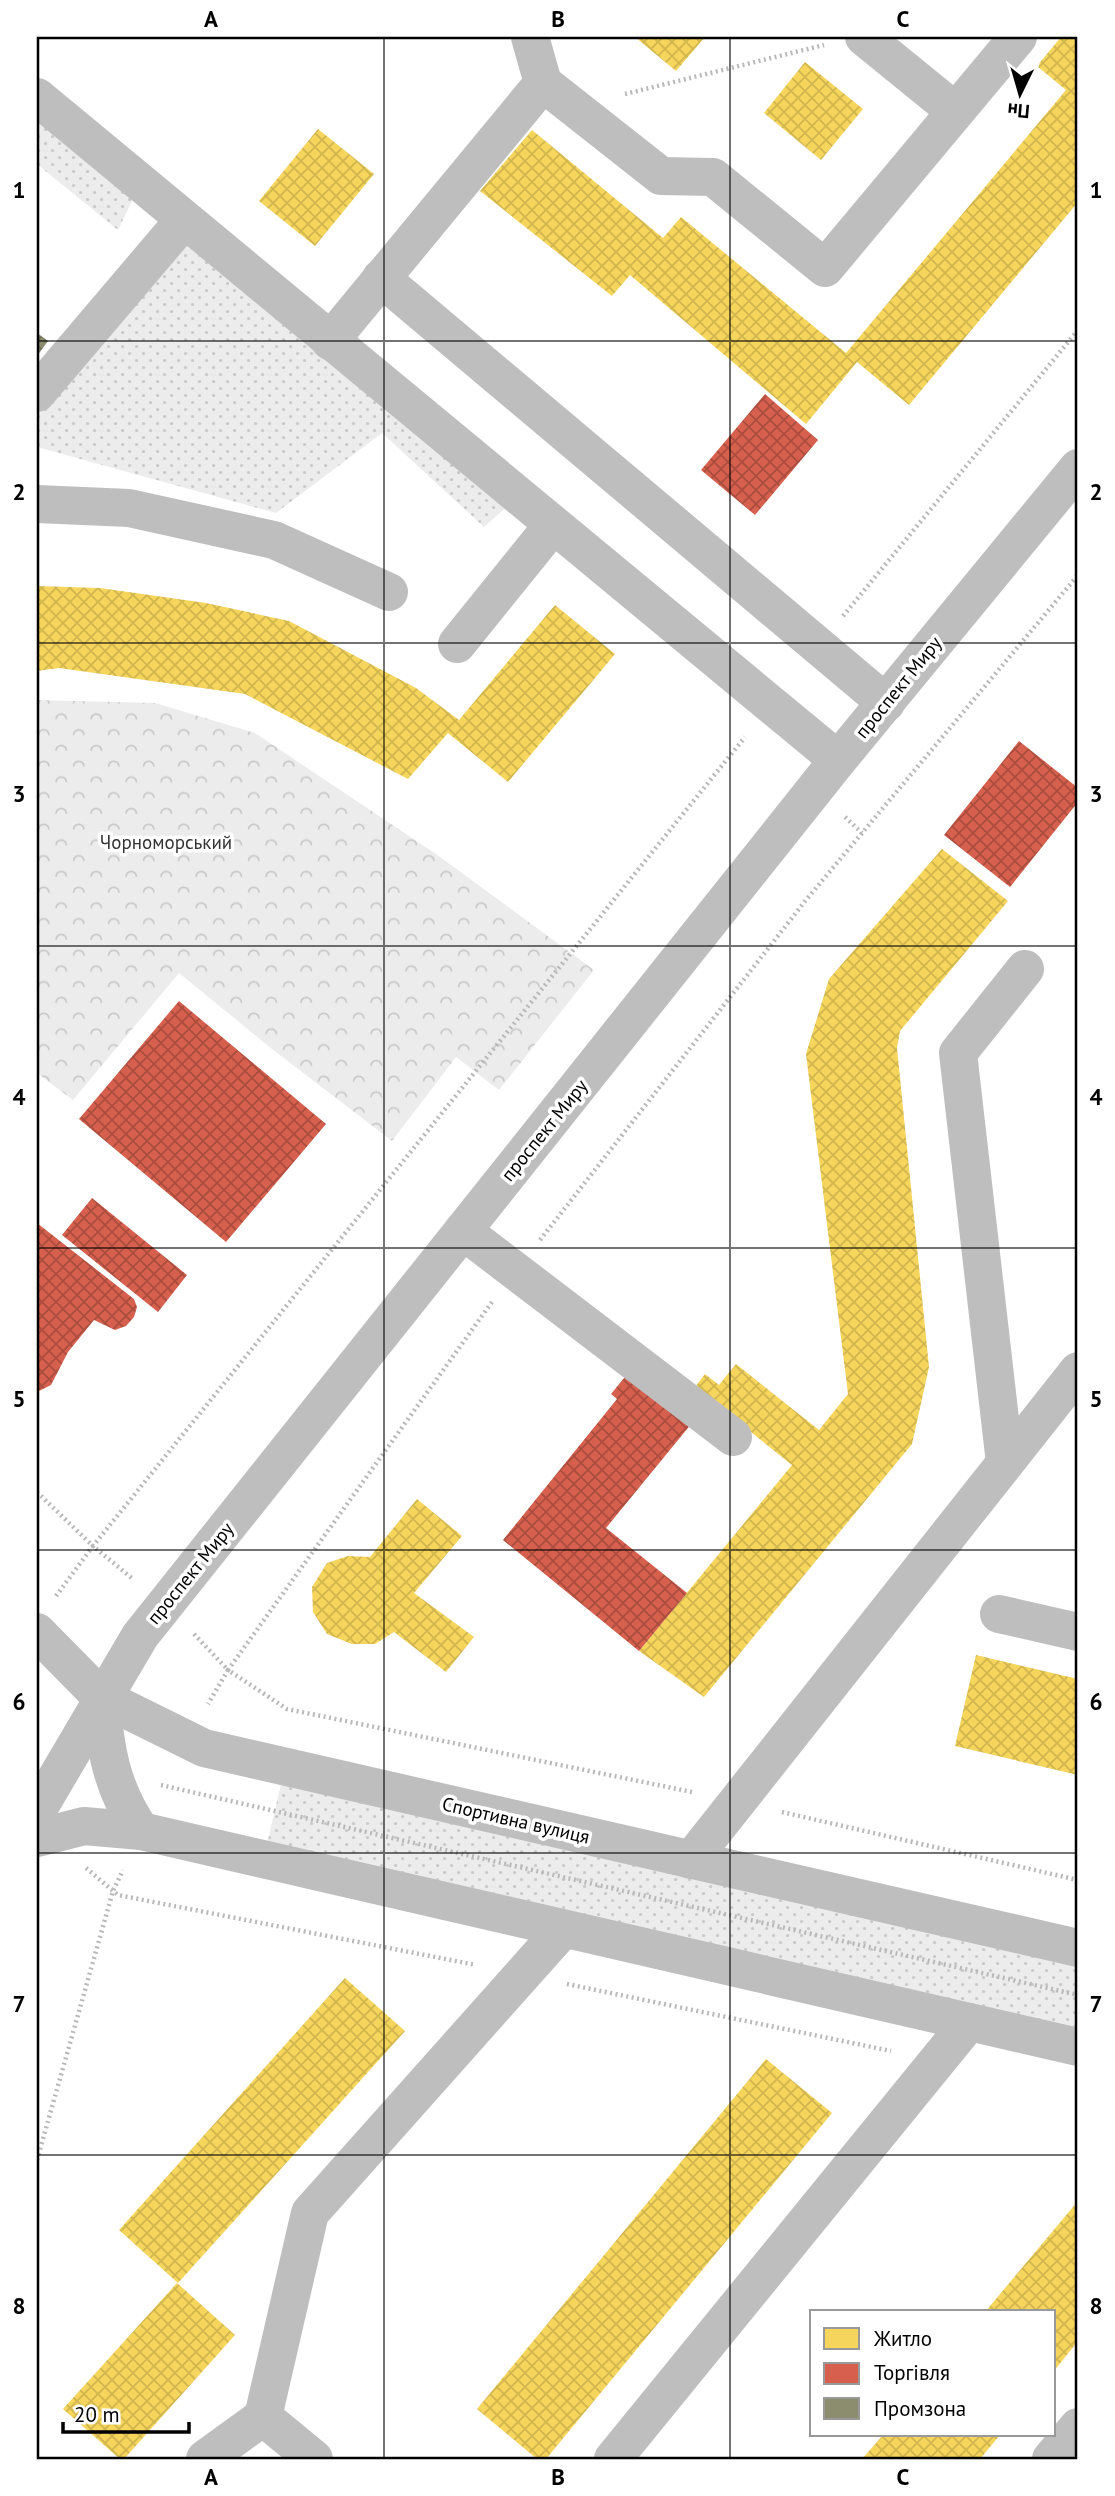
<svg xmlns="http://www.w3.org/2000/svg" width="1115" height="2496" font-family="'PT Sans',sans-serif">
<defs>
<pattern id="grass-dots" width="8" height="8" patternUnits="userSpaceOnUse" patternTransform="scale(1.75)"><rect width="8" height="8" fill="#ececec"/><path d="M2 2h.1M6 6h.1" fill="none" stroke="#c9c9c9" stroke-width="1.8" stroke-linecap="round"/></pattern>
<pattern id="park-crowns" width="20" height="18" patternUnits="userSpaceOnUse" patternTransform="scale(1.75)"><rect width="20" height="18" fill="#ececec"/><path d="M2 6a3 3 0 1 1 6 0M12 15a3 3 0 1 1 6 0" fill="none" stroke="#c9c9c9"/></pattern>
<pattern id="homes-cross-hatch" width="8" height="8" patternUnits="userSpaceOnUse" patternTransform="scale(1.75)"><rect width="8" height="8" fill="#f6d55c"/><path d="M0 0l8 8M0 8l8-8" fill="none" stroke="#d1b54e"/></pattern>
<pattern id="shops-cross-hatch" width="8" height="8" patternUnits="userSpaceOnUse" patternTransform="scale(1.75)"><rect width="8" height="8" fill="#d6604d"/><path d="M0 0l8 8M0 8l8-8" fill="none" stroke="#ab4d3e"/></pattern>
<pattern id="industry-cross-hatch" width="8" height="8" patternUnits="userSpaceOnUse" patternTransform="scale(1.75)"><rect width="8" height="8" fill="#8c8c6e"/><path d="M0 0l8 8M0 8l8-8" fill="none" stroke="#707058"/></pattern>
</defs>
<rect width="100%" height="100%" fill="#fff"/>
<g fill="url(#grass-dots)">
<polygon points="37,111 135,195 118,230 37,164"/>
<polygon points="184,220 519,496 484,527 382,433 276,513 37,447 37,391"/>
<polygon points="282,1780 1078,1961 1078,2030 267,1844"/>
</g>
<polygon fill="url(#park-crowns)" points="37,700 155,703 255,733 436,854 594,970 499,1090 456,1057 392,1141 272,1049 179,973 73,1100 37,1073"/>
<g fill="url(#homes-cross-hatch)">
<polygon points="635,37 705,37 676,71"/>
<polygon points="1061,37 1078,37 1078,202 909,405 857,362 806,424 630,275 612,296 480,191 532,130 663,238 681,217 846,353 1066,90 1037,66"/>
<polygon points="805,62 863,109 821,160 764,113"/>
<polygon points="318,129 374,174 315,246 259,201"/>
<polygon points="37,586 100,588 206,603 289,621 416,688 459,720 555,605 615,654 508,782 448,733 408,779 245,694 59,668 37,671"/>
<polygon points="942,849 1008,901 900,1031 897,1048 929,1367 912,1444 704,1697 639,1651 792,1465 695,1387 705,1374 719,1385 736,1364 819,1430 848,1394 806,1054 829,979"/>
<polygon points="417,1499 462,1536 414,1593 474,1637 446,1672 394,1632 375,1644 352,1644 327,1634 313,1612 312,1587 327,1563 348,1556 370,1557"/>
<polygon points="976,1655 1078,1679 1078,1775 955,1746"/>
<polygon points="345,1978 405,2031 178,2283 119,2230"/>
<polygon points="766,2059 832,2113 546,2459 537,2459 477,2409"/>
<polygon points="1078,2201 1078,2341 1054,2371 1054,2312 985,2312"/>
<polygon points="177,2283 235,2335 124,2459 120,2459 63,2409"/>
<polygon points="883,2435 1000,2435 980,2459 862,2459"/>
</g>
<g fill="url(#shops-cross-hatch)">
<polygon points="765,394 818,440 755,515 701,470"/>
<polygon points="1019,741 1078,788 1078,802 1010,887 944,835"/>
<polygon points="179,1001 326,1124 226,1242 79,1119"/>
<polygon points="92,1198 187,1275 158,1312 62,1235"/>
<polygon points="37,1223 134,1299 137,1307 134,1317 126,1326 115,1330 94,1320 68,1352 51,1385 37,1392"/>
<polygon points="629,1372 692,1423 606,1528 687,1593 639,1651 503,1540 617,1399 611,1394"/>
</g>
<polygon fill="url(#industry-cross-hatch)" points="37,333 48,341 37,356"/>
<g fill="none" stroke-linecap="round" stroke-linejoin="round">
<g stroke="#b9b9b9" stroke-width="4.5" stroke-dasharray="2 3.5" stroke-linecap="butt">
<polyline points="625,94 824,45"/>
<polyline points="843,616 1078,330"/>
<polyline points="845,817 862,833"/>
<polyline points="540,1240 806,900 1078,575"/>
<polyline points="492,1302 228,1670 287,1709 692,1792"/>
<polyline points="37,1492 93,1546 745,737"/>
<polyline points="56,1596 93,1546 133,1579"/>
<polyline points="194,1634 228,1670 208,1704"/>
<polyline points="161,1785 1078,1995"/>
<polyline points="782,1812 1078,1880"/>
<polyline points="86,1868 118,1895 476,1965"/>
<polyline points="567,1984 891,2051"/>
<polyline points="37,2160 113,1891 123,1870"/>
</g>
<g stroke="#bebebe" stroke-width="38">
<polyline points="530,37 543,83"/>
<polyline points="864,37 955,111"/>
<polyline points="37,97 838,760"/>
<polyline points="381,278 886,703"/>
<polyline points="330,341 543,83 661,176 713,177 825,268 1018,37"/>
<polyline points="37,393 184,220"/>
<polyline points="37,504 129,508 274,540 389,592"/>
<polyline points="457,644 553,525"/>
<polyline points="463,1231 733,1437"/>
<polyline points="1005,1463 958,1053 1025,969"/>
<polyline points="999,1614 1078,1632"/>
<polyline points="37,1632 101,1697 204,1748 1078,1948"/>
<path d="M101,1697c4,51 10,91 40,134l937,216"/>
<polyline points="37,1811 140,1636 838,760 1078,468"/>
<polyline points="37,1838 84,1826 141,1831"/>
<polyline points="691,1860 1078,1371"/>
<polyline points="205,2459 263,2417"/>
<polyline points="314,2459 263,2417 310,2213 563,1929"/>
<polyline points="613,2459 969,2022"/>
<polyline points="1051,2459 1078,2427"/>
</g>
</g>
<path fill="none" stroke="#000" stroke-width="2" stroke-opacity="0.55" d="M384,37v2422M730,37v2422M37,341h1041M37,643h1041M37,946h1041M37,1248h1041M37,1550h1041M37,1853h1041M37,2155h1041"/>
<g text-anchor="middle" stroke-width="7" stroke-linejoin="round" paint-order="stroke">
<g font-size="19" fill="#000" stroke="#fff">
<text transform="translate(898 687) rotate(-51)" y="7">проспект Миру</text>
<text transform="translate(544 1130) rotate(-51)" y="7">проспект Миру</text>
<text transform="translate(190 1573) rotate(-51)" y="7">проспект Миру</text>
<text transform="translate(516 1820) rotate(13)" y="7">Спортивна вулиця</text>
</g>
<g font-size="19" fill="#333" stroke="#fff">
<text x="166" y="849">Чорноморський</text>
</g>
</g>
<rect width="1115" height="2496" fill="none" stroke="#ffffff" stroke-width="77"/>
<rect x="810" y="2310" width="245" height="126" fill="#ffffff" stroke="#999999" stroke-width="2"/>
<rect x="824" y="2328" width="35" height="21" fill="#f6d55c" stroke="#999999" stroke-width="2"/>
<text x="874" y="2346" font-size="21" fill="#000000">Житло</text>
<rect x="824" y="2363" width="35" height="21" fill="#d6604d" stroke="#999999" stroke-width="2"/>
<text x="874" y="2380" font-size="21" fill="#000000">Торгівля</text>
<rect x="824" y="2398" width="35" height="21" fill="#8c8c6e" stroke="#999999" stroke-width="2"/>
<text x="874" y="2416" font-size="21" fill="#000000">Промзона</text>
<g transform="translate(1020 94) rotate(185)" stroke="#ffffff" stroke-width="5" paint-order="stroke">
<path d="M0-5L12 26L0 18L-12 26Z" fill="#000000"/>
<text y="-10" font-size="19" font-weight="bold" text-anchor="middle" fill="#000000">Пн</text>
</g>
<path d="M63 2422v10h126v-10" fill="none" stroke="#000000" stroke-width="3.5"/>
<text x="74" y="2422" font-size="21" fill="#000000" stroke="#ffffff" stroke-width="5" paint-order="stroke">20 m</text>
<rect x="38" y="38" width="1038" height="2420" fill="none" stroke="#000" stroke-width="2.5"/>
<g font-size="23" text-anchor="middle" font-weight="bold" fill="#000">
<text x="211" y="27">A</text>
<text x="558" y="27">B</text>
<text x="903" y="27">C</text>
<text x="19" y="198">1</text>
<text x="1096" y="198">1</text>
<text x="19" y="500">2</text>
<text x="1096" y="500">2</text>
<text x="19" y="802">3</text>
<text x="1096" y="802">3</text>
<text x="19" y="1105">4</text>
<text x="1096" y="1105">4</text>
<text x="19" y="1407">5</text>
<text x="1096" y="1407">5</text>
<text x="19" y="1710">6</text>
<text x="1096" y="1710">6</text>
<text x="19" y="2012">7</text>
<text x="1096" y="2012">7</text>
<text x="19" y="2314">8</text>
<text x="1096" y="2314">8</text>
<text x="211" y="2485">A</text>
<text x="558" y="2485">B</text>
<text x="903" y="2485">C</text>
</g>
</svg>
